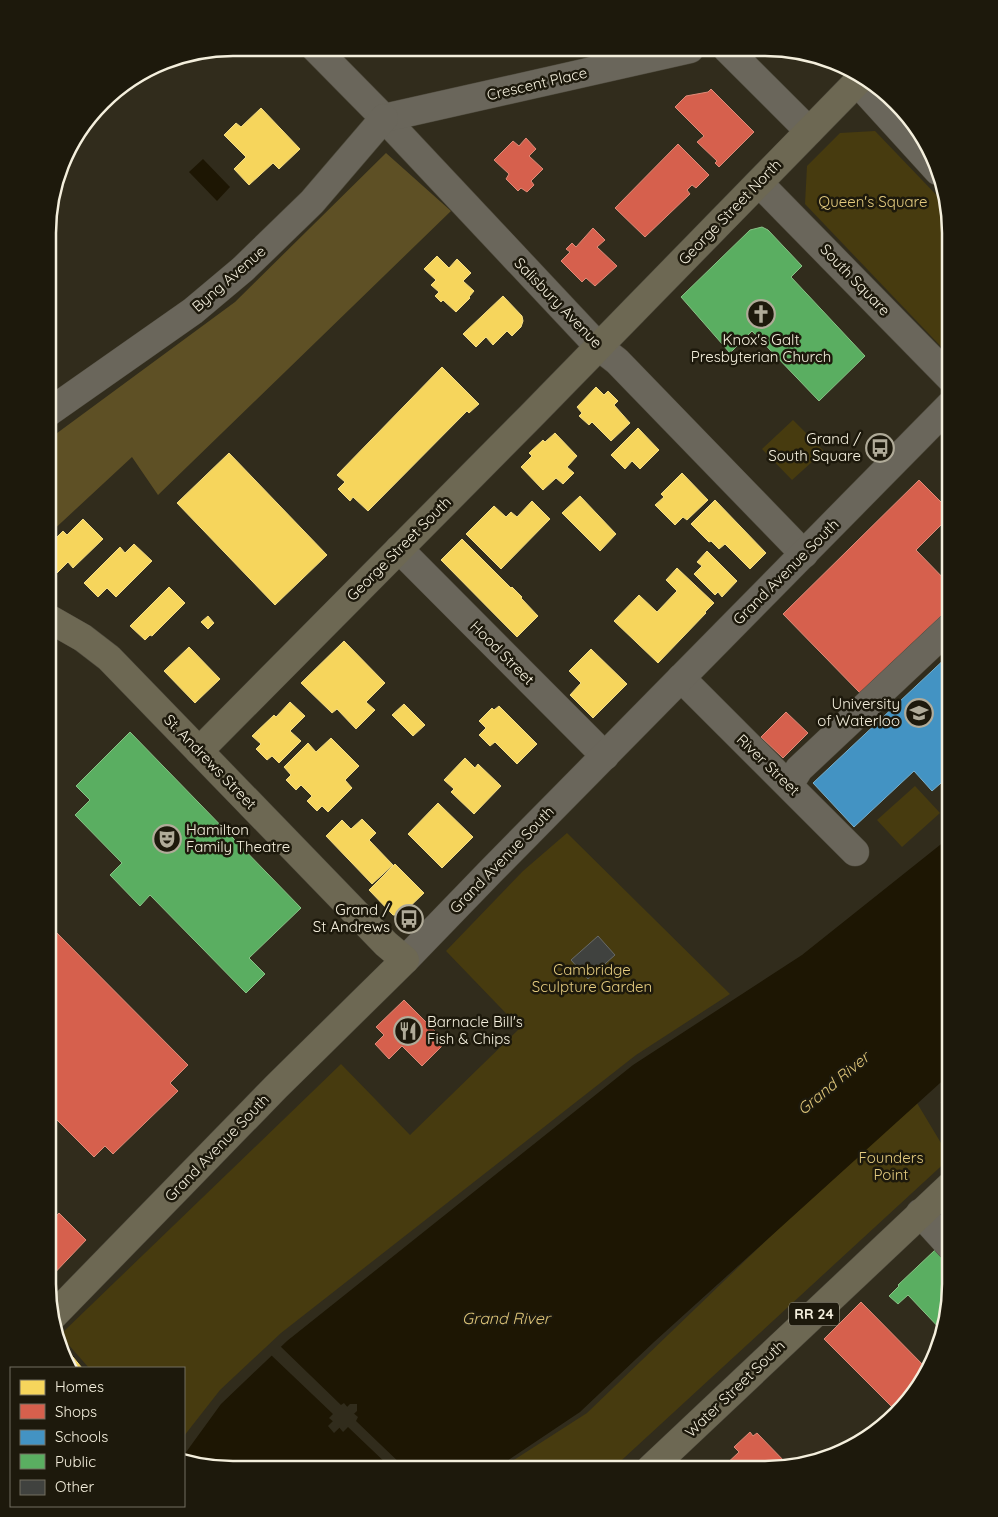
<svg xmlns="http://www.w3.org/2000/svg" width="998" height="1517" font-family="Quicksand,sans-serif">
<rect width="100%" height="100%" fill="#312c1c"/>
<g fill="#473b0f">
<polygon points="875,131 945,204 950,233 950,356 805,204 807,166 840,133"/>
<polygon points="793,420 824,451 792,480 762,449"/>
<polygon points="915,786 940,813 902,847 877,820"/>
<polygon points="567,833 730,994 636,1055 281,1333 220,1390 184,1436 184,1368 89,1368 60,1335 341,1064 410,1135 520,1028 446,951 523,871"/>
<polygon points="914,1098 950,1158 612,1469 500,1469 587,1413"/>
</g>
<polygon fill="#5e5025" points="386,153 451,211 158,495 132,457 49,534 49,439 235,302"/>
<g fill="#1d1603" fill-rule="evenodd">
<polygon points="203,159 230,187 217,201 189,172"/>
<path d="M950,837v237l-296,268 -74,70 -85,57 -286,-1 -25,-7v-6l37,-51 66,-63 346,-276 169,-110zM350,1404h7v7l-23,22 -6,-7z"/>
</g>
<g fill="#312c1c">
<polygon points="279,1345 341,1405 344,1403 349,1409 335,1423 329,1418 333,1414 270,1354"/>
<polygon points="352,1412 358,1417 356,1421 405,1468 391,1468 348,1427 343,1432 338,1426"/>
</g>
<g fill="#f6d55c" stroke="#f5dd83">
<polygon points="261,108 300,149 279,169 273,163 249,185 234,169 246,157 224,135 236,123 241,127"/>
<polygon points="437,256 449,268 457,259 471,273 463,281 474,291 469,297 470,298 456,312 443,300 441,302 435,296 439,292 431,285 436,280 424,269"/>
<polygon points="503,296 522,316 523,321 521,327 512,336 507,331 493,345 486,337 476,347 463,334"/>
<polygon points="442,367 479,404 469,413 467,411 368,511 353,497 350,501 338,489 345,482 337,475"/>
<polygon points="596,387 604,395 608,391 618,401 614,405 630,423 611,441 592,422 589,425 579,416 582,413 577,407"/>
<polygon points="638,428 659,450 640,469 632,461 625,469 611,455"/>
<polygon points="555,433 577,456 567,467 574,473 563,484 556,478 543,490 521,467 532,456 529,453 543,440 545,442"/>
<polygon points="229,453 327,555 275,605 177,503"/>
<polygon points="682,473 708,500 687,520 683,517 675,525 655,505 664,497 661,494"/>
<polygon points="580,496 616,534 600,551 562,513"/>
<polygon points="715,500 766,553 750,569 725,544 719,549 711,541 709,542 691,524"/>
<polygon points="532,501 550,519 501,569 466,534 494,506 506,517 511,512 517,517"/>
<polygon points="83,519 103,539 73,568 68,562 56,574 49,566 49,545 63,531 67,535"/>
<polygon points="462,539 511,588 512,587 522,597 521,598 538,616 517,637 441,560"/>
<polygon points="134,544 152,561 116,597 107,588 98,597 84,583 120,547 125,553"/>
<polygon points="707,551 737,581 722,597 718,592 715,595 694,574 702,566 697,562"/>
<polygon points="677,568 714,603 705,612 706,613 658,663 614,621 639,595 657,612 677,591 666,580"/>
<polygon points="169,587 185,603 152,636 150,635 145,640 130,626"/>
<polygon points="208,616 214,623 208,629 201,622"/>
<polygon points="344,641 385,683 366,702 375,710 356,729 337,709 332,713 301,683"/>
<polygon points="189,647 220,679 195,703 164,671"/>
<polygon points="591,649 627,684 593,718 570,695 581,683 569,671"/>
<polygon points="290,702 305,716 290,731 301,741 279,763 272,756 267,760 256,749 261,744 252,736 274,715 276,717"/>
<polygon points="404,704 425,725 413,736 392,715"/>
<polygon points="499,706 537,744 517,764 495,742 490,746 479,735 486,728 479,721 492,708 494,710"/>
<polygon points="331,738 359,766 345,780 352,788 328,812 322,806 317,811 307,801 312,796 301,785 296,790 286,780 291,775 284,767 308,743 316,752"/>
<polygon points="465,758 475,768 478,764 501,786 474,814 451,792 454,789 444,780"/>
<polygon points="438,803 473,837 442,868 408,834"/>
<polygon points="362,819 376,833 369,840 393,865 372,884 326,836 342,820 351,829"/>
<polygon points="395,864 424,893 401,915 393,915 369,890"/>
<polygon points="63,1345 82,1368 69,1368 62,1355 60,1347"/>
</g>
<g fill="#d6604d" stroke="#df8b78">
<polygon points="773,49 789,49 781,57"/>
<polygon points="711,89 754,132 719,167 715,163 717,161 697,142 704,136 675,107 686,96 708,92"/>
<polygon points="526,138 536,149 529,156 543,169 531,181 534,185 527,192 521,188 518,191 506,179 509,174 494,160 513,141 519,146"/>
<polygon points="678,144 709,175 696,188 692,185 687,190 690,194 645,237 615,208"/>
<polygon points="593,228 605,240 597,247 617,266 595,286 586,278 582,282 561,261 570,252 566,249 572,243 576,247"/>
<polygon points="919,480 950,511 950,516 916,550 950,585 950,607 861,694 783,614"/>
<polygon points="786,712 808,733 783,758 761,737"/>
<polygon points="48,924 188,1065 170,1083 178,1091 113,1154 105,1146 94,1157 48,1111"/>
<polygon points="404,1000 446,1042 422,1066 402,1046 389,1059 375,1044 384,1035 376,1027"/>
<polygon points="950,1093 950,1112 941,1102"/>
<polygon points="59,1213 86,1240 48,1280 48,1225"/>
<polygon points="861,1302 927,1369 912,1397 897,1412 824,1339"/>
<polygon points="750,1432 753,1436 757,1433 788,1465 765,1469 721,1469 739,1452 734,1447"/>
</g>
<polygon fill="#4393c3" stroke="#78afcb" points="950,654 950,775 932,791 914,771 854,827 813,783"/>
<g fill="#5aae61" stroke="#88c286">
<polygon points="762,227 768,230 802,266 791,277 865,356 819,401 752,331 730,353 681,297 750,230"/>
<polygon points="130,732 301,908 249,958 265,974 246,993 150,895 140,906 110,875 122,863 75,815 90,800 76,786"/>
<polygon points="935,1250 950,1266 950,1296 943,1332 908,1295 898,1304 889,1296 899,1286 898,1285"/>
</g>
<polygon fill="#40423f" stroke="#686a68" points="598,936 615,955 588,979 571,960"/>
<g fill="none" stroke-linecap="round" stroke-linejoin="round">
<defs>
<g id="minor">
<polyline points="315,48 384,118 599,347 617,361 804,554"/>
<polyline points="727,49 809,131"/>
<polyline points="857,82 938,171"/>
<polyline points="384,118 690,49"/>
<polyline points="759,183 950,378"/>
<polyline points="49,412 193,311 243,269 312,202 384,118"/>
<polyline points="399,549 605,756"/>
<polyline points="681,678 855,852"/>
<polyline points="789,785 799,769 950,627"/>
<polyline points="405,960 492,870 950,405"/>
<polyline points="920,1213 950,1246"/>
</g>
<g id="major">
<polyline points="48,618 83,638 109,658 386,944 405,960 276,1087 54,1315"/>
<polyline points="199,751 530,417 862,77"/>
<polyline points="650,1469 950,1186"/>
</g>
</defs>
<use href="#minor" stroke="#4c483b" stroke-width="29"/>
<use href="#major" stroke="#4c483b" stroke-width="29"/>
<use href="#minor" stroke="#6a665b" stroke-width="28"/>
<use href="#major" stroke="#6d6853" stroke-width="28"/>
</g>
<defs>
<symbol id="church-ring" viewBox="-11 -11 22 22"><circle r="9.5" fill="#1d190c" stroke="#b0ab99" stroke-width="1.5"/><path d="M-1.2-6h2.4v3.5h3.3v2.4h-3.3V6h-2.4V-.1h-3.3v-2.4h3.3Z" fill="#b0ab99"/></symbol>
<symbol id="bus-ring" viewBox="-11 -11 22 22"><circle r="9.5" fill="#1d190c" stroke="#b0ab99" stroke-width="1.5"/><path d="M-5-6H5V4H4V6H2V4H-2V6H-4V4H-5ZM-3.5-4V0h7V-4ZM-3.5 1.2v1.5H-2V1.2ZM2 1.2v1.5H3.5V1.2Z" fill="#b0ab99"/></symbol>
<symbol id="university-ring" viewBox="-11 -11 22 22"><circle r="9.5" fill="#1d190c" stroke="#b0ab99" stroke-width="1.5"/><path d="M0-5L7-2L0 1L-7-2ZM-4 1L0 2.5L4 1V4Q0 6-4 4Z" fill="#b0ab99"/></symbol>
<symbol id="theatre-ring" viewBox="-11 -11 22 22"><circle r="9.5" fill="#1d190c" stroke="#b0ab99" stroke-width="1.5"/><path d="M-5-5.5Q0-4 5-5.5V0Q5 5 0 6Q-5 5-5 0ZM-3.3-2.5H-1v1.5H-3.3ZM1-2.5H3.3v1.5H1ZM-2.8 1Q0 5.5 2.8 1Z" fill="#b0ab99"/></symbol>
<symbol id="restaurant-ring" viewBox="-11 -11 22 22"><circle r="9.5" fill="#1d190c" stroke="#b0ab99" stroke-width="1.5"/><path d="M-5-6h1v4h1v-4h1v4h1v-4h1v5L-1.5 .5V6h-2V.5L-5-1ZM5-6V6H3V1.5H1.5Q1.5-4 5-6Z" fill="#b0ab99"/></symbol>
</defs>
<g fill-rule="evenodd">
<use href="#church-ring" x="745" y="298" width="32" height="32"/>
<use href="#bus-ring" x="864" y="432" width="32" height="32"/>
<use href="#university-ring" x="903" y="697" width="32" height="32"/>
<use href="#theatre-ring" x="151" y="823" width="32" height="32"/>
<use href="#bus-ring" x="393" y="903" width="32" height="32"/>
<use href="#restaurant-ring" x="392" y="1015" width="32" height="32"/>
</g>
<g text-anchor="middle" stroke-width="5" stroke-linejoin="round" paint-order="stroke">
<rect fill="#1d190c" stroke="#b4af9e" stroke-width="1" x="789" y="1302.5" width="50" height="23" rx="4"/>
<g font-size="14" font-weight="bold" fill="#f4efdd">
<text x="814" y="1319">RR 24</text>
</g>
<g font-size="15" fill="#f4efdd" stroke="#1d190c">
<text transform="translate(537 84) rotate(-13)" y="5">Crescent Place</text>
<text transform="translate(730 212) rotate(-46)" y="5">George Street North</text>
<text transform="translate(229 279) rotate(-41)" y="5">Byng Avenue</text>
<text transform="translate(855 280) rotate(46)" y="5">South Square</text>
<text transform="translate(558 303) rotate(46)" y="5">Salisbury Avenue</text>
<text transform="translate(399 549) rotate(-45)" y="5">George Street South</text>
<text transform="translate(786 572) rotate(-45)" y="5">Grand Avenue South</text>
<text transform="translate(502 653) rotate(45)" y="5">Hood Street</text>
<text transform="translate(210 762) rotate(46)" y="5">St. Andrews Street</text>
<text transform="translate(768 765) rotate(44)" y="5">River Street</text>
<text transform="translate(502 860) rotate(-46)" y="5">Grand Avenue South</text>
<text transform="translate(217 1148) rotate(-46)" y="5">Grand Avenue South</text>
<text transform="translate(735 1389) rotate(-44)" y="5">Water Street South</text>
</g>
<g font-size="15" fill="#e4cb7f" stroke="#1d190c">
<text x="873" y="207">Queen's Square</text>
<text x="592" y="975">Cambridge<tspan x="592" dy="17">Sculpture Garden</tspan></text>
<text x="891" y="1163">Founders<tspan x="891" dy="17">Point</tspan></text>
</g>
<g font-size="15" fill="#f4efdd" stroke="#1d190c" text-anchor="end">
<text x="761" y="345" text-anchor="middle">Knox's Galt<tspan x="761" dy="17">Presbyterian Church</tspan></text>
<text x="861" y="444">Grand /<tspan x="861" dy="17">South Square</tspan></text>
<text x="900" y="709">University<tspan x="900" dy="17">of Waterloo</tspan></text>
<text x="186" y="835" text-anchor="start">Hamilton<tspan x="186" dy="17">Family Theatre</tspan></text>
<text x="390" y="915">Grand /<tspan x="390" dy="17">St Andrews</tspan></text>
<text x="427" y="1027" text-anchor="start">Barnacle Bill's<tspan x="427" dy="17">Fish &amp; Chips</tspan></text>
</g>
<g font-size="16" font-style="italic" fill="#dec579" stroke="#1d190c">
<text transform="translate(833 1083) rotate(-40)" y="6">Grand River</text>
<text x="506" y="1324">Grand River</text>
</g>
</g>
<path d="M0 0H998V1517H0ZM233 56H765A177 177 0 0 1 942 233V1284A177 177 0 0 1 765 1461H233A177 177 0 0 1 56 1284V233A177 177 0 0 1 233 56Z" fill="#1d190c" fill-rule="evenodd"/>
<path fill="none" stroke="#f4efdd" stroke-width="2.5" d="M233 56H765A177 177 0 0 1 942 233V1284A177 177 0 0 1 765 1461H233A177 177 0 0 1 56 1284V233A177 177 0 0 1 233 56Z"/>
<rect x="10" y="1367" width="175" height="140" fill="#1d190c" stroke="#736f60"/>
<rect x="20" y="1380" width="25" height="15" fill="#f6d55c" stroke="#736f60"/>
<text x="55" y="1392" font-size="15" fill="#f4efdd">Homes</text>
<rect x="20" y="1404" width="25" height="15" fill="#d6604d" stroke="#736f60"/>
<text x="55" y="1417" font-size="15" fill="#f4efdd">Shops</text>
<rect x="20" y="1430" width="25" height="15" fill="#4393c3" stroke="#736f60"/>
<text x="55" y="1442" font-size="15" fill="#f4efdd">Schools</text>
<rect x="20" y="1454" width="25" height="15" fill="#5aae61" stroke="#736f60"/>
<text x="55" y="1467" font-size="15" fill="#f4efdd">Public</text>
<rect x="20" y="1480" width="25" height="15" fill="#40423f" stroke="#736f60"/>
<text x="55" y="1492" font-size="15" fill="#f4efdd">Other</text>
</svg>
